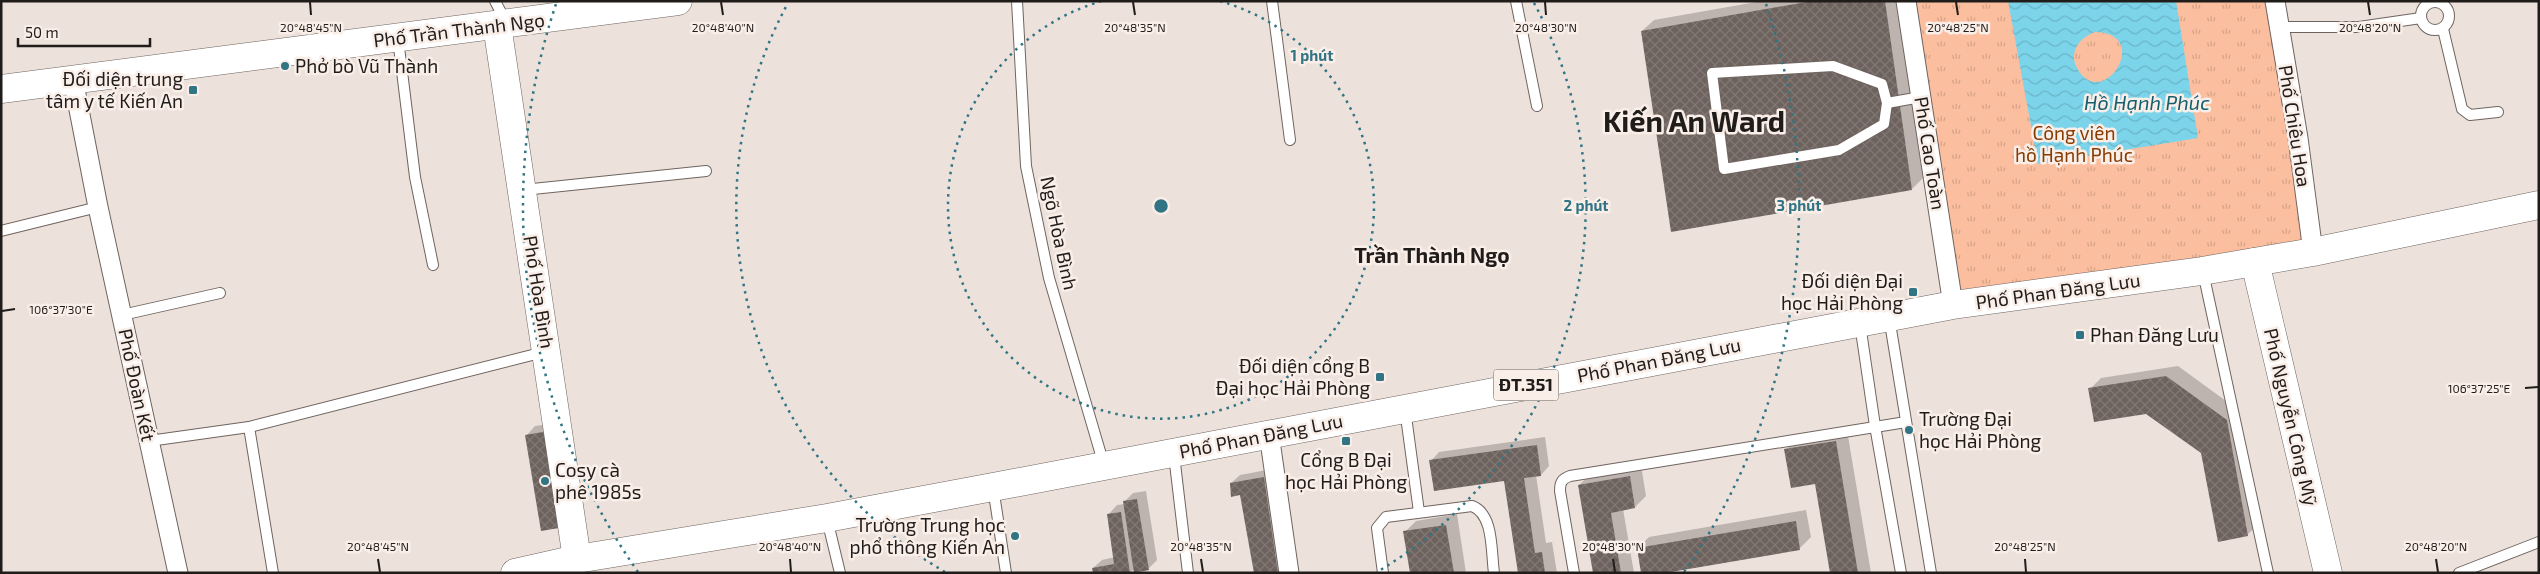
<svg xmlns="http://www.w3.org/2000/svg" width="2540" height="574" font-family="'Exo 2',sans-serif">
<defs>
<pattern id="park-tufts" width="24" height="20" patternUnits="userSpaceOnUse" patternTransform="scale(1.25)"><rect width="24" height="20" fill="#fbbe9e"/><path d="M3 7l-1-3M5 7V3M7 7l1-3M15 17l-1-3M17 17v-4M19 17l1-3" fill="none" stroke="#d7a388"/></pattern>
<pattern id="water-waves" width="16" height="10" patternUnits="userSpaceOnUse" patternTransform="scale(1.25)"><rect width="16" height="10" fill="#7bd4ea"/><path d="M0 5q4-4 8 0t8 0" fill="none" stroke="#6ab5c8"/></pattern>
<pattern id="building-cross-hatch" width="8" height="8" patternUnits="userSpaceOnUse" patternTransform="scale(1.25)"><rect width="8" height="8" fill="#6d625d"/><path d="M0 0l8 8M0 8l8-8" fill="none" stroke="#817874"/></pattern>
</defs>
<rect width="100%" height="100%" fill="#ede1db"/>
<polygon fill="url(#park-tufts)" points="1905,1 2275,1 2313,252 1953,305"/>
<path fill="url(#water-waves)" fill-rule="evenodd" d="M2008,1h168l22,137 -160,26zM2095,32c59,1 7,82 -18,36 -9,-16 3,-31 18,-36z"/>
<g fill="#0003">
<polygon points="1762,1 1897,1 1923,178 1912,189 1642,31 1654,20"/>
<polygon points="2178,366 2237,409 2259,524 2247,535 2202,452 2146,412 2090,389 2101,378"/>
<polygon points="557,423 542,529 527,435 535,426"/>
<polygon points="1847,430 1871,573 1831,573 1816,482 1786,450 1797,438"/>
<polygon points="1545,437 1549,466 1541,475 1536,475 1546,543 1552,542 1557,573 1520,573 1508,479 1431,461 1439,452"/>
<polygon points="1641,465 1646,496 1635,507 1623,509 1634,573 1594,573 1579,485 1591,474"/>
<polygon points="1272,469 1287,573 1256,573 1241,493 1231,483 1240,475"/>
<polygon points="1146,491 1157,560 1148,569 1134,569 1130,573 1094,573 1093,568 1102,560 1115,557 1109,514 1117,505 1125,504 1124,502 1133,493"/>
<polygon points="1806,510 1811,537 1800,548 1638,548 1649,537"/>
<polygon points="1457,514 1466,573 1411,573 1405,532 1416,521"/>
</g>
<g fill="url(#building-cross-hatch)">
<polygon points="1812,1 1885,1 1912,190 1671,232 1641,31"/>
<polygon points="2166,376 2227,420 2248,536 2218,542 2201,453 2146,414 2094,422 2088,388"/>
<polygon points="549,431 565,527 541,531 525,435"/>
<polygon points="1836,441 1858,573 1830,573 1815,484 1791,488 1784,449"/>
<polygon points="1537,445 1541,476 1524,478 1535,553 1542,552 1545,573 1518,573 1504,481 1434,491 1429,460"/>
<polygon points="1630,476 1635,508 1611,513 1621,573 1593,573 1578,485"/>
<polygon points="1264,477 1278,573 1254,573 1240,495 1231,497 1230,483"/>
<polygon points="1137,499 1149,570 1134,573 1123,501"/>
<polygon points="1121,512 1130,573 1093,573 1092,568 1114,564 1107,514"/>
<polygon points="1796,521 1800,550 1665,573 1641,573 1637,548"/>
<polygon points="1446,525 1454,573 1410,573 1403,531"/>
</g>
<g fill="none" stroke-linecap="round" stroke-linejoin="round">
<defs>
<g id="lane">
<polyline points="495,1 506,22"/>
<polyline points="1017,1 1026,166 1049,278 1104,465"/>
<polyline points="1272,1 1290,140"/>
<polyline points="1516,1 1537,106"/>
<circle cx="2435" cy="16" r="14"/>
<polyline points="2279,27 2359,27 2421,18"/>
<polyline points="2443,29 2462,109 2470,115 2498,112"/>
<polyline points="398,39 415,177 433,265"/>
<polygon points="1833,66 1882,84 1887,103 1884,124 1839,150 1724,169 1712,73"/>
<polyline points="1887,103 1921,97"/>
<polyline points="523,190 706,171"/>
<polyline points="1,231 98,207"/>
<polyline points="2203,272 2268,573"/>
<polyline points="122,315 220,293"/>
<polyline points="1889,317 1931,573"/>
<polyline points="1860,324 1875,426 1901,573"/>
<polyline points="1405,409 1419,512"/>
<polyline points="249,427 273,573"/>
<polyline points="149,441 249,427 544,352"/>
<polyline points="1174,455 1188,573"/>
<polyline points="993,487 1006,573"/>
<polyline points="827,519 840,573"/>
<path d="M1383,573l-6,-45 9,-11 86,-11c22,8 19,46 22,67"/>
<path d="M1574,573l-14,-82c0,-9 2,-12 10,-15l336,-54"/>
<polyline points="2459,573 2539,542"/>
</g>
<g id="street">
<polyline points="1906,1 1953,305"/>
<polyline points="2275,1 2298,138 2313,252"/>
<polyline points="73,79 98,207 178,573"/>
<polyline points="1269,434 1289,573"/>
</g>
<g id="secondary">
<polyline points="497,25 577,559"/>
<polyline points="1,89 678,1"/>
<polyline points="2255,262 2328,573"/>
</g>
<polyline id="primary" points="515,573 577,559 827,518 993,487 1953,305 2202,271 2313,252 2539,205"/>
</defs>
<use href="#lane" stroke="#6f645f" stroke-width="12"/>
<use href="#street" stroke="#6f645f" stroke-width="21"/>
<use href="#secondary" stroke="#6f645f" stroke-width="29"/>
<use href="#primary" stroke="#6f645f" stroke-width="29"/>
<use href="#lane" stroke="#fff" stroke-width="10"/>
<use href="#street" stroke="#fff" stroke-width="19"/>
<use href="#secondary" stroke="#fff" stroke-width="28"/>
<use href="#primary" stroke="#fff" stroke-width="28"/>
</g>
<path fill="none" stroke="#201c1a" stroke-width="2" d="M310,2l1,13M721,2l2,13M1133,2l2,13M1545,2l1,13M1956,2l2,13M2368,2l2,13M2,311l13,-2M2525,388l13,-1M378,559l2,13M790,559l1,13M1201,559l2,13M1613,559l2,13M2025,559l1,13M2436,559l2,13"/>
<g fill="none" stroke="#317585" stroke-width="2.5" stroke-dasharray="2.5 5">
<path d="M1220 1A213 213 0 1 1 1102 1"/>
<path d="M945 572A425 425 0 0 1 788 3M1534 3A425 425 0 0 1 1377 572"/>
<path d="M638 572A638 638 0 0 1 556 4M1766 4A638 638 0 0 1 1684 572"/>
</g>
<g fill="#317585" stroke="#faeee8" stroke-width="2">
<circle cx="285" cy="66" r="5"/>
<rect x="188" y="85" width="10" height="10" rx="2.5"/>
<rect x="1908" y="287" width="10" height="10" rx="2.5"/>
<rect x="2075" y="330" width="10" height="10" rx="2.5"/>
<rect x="1375" y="372" width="10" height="10" rx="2.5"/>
<circle cx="1909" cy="430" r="5"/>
<rect x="1341" y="436" width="10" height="10" rx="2.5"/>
<circle cx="545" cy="481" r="5"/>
<circle cx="1015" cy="536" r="5"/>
</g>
<g text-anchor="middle" stroke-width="5" stroke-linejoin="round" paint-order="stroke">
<rect fill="#faeee8" stroke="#615b58" stroke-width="1" x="1493.5" y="369.5" width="65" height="31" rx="4"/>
<g font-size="18" font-weight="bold" fill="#201c1a">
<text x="1526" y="391">ĐT.351</text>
</g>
<g font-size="19" fill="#201c1a" stroke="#faeee8">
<text transform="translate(459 30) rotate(-7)" y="7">Phố Trần Thành Ngọ</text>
<text transform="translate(2295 126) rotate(81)" y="7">Phố Chiêu Hoa</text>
<text transform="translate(1930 153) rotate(81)" y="7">Phố Cao Toàn</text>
<text transform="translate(1059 233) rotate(78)" y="7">Ngõ Hòa Bình</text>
<text transform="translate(2058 291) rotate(-8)" y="7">Phố Phan Đăng Lưu</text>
<text transform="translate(539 292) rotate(81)" y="7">Phố Hòa Bình</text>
<text transform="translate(1659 360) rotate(-11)" y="7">Phố Phan Đăng Lưu</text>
<text transform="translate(137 385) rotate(78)" y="7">Phố Đoàn Kết</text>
<text transform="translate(2291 417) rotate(77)" y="7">Phố Nguyễn Công Mỹ</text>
<text transform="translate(1261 436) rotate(-11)" y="7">Phố Phan Đăng Lưu</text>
</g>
<g font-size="19" fill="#201c1a" stroke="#faeee8" text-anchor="start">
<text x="295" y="73">Phở bò Vũ Thành</text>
<text x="183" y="86" text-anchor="end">Đối diện trung<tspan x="183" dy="22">tâm y tế Kiến An</tspan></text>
<text x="1903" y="288" text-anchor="end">Đối diện Đại<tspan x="1903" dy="22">học Hải Phòng</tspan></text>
<text x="2090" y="342">Phan Đăng Lưu</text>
<text x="1370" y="373" text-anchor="end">Đối diện cổng B<tspan x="1370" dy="22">Đại học Hải Phòng</tspan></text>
<text x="1919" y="426">Trường Đại<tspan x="1919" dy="22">học Hải Phòng</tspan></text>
<text x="1346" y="467" text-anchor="middle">Cổng B Đại<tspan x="1346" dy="22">học Hải Phòng</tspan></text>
<text x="555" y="477">Cosy cà<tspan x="555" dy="22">phê 1985s</tspan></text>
<text x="1005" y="532" text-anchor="end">Trường Trung học<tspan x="1005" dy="22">phổ thông Kiến An</tspan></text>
</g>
<g font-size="19" fill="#873b00" stroke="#faeee8">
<text x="2074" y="140">Công viên<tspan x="2074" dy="22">hồ Hạnh Phúc</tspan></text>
</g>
<g font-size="20" font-style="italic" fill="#145e6d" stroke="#faeee8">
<text x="2147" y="110">Hồ Hạnh Phúc</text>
</g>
<g font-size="21" font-weight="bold" fill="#201c1a" stroke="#faeee8">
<text x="1432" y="263">Trần Thành Ngọ</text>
</g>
<g font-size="29" font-weight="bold" fill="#201c1a" stroke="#faeee8">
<text x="1694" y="132">Kiến An Ward</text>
</g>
</g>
<g font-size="12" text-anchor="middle" fill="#201c1a" stroke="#faeee8" stroke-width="5" stroke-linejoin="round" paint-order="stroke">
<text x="311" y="32">20°48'45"N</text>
<text x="723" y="32">20°48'40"N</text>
<text x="1135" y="32">20°48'35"N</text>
<text x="1546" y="32">20°48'30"N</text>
<text x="1958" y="32">20°48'25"N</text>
<text x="2370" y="32">20°48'20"N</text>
<text x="61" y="314">106°37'30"E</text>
<text x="2479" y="393">106°37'25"E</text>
<text x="378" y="551">20°48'45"N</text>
<text x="790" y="551">20°48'40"N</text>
<text x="1201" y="551">20°48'35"N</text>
<text x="1613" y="551">20°48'30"N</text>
<text x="2025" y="551">20°48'25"N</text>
<text x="2436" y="551">20°48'20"N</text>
</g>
<circle cx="1161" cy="206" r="8" fill="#317585" stroke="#faeee8" stroke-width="2.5"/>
<g font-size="15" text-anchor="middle" font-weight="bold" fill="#317585" stroke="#faeee8" stroke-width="5" stroke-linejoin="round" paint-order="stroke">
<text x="1312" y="61">1 phút</text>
<text x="1586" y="211">2 phút</text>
<text x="1799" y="211">3 phút</text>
</g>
<rect width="2540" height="574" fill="none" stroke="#201c1a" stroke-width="5"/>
<path d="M18 38v8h132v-8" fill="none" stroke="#201c1a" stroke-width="2.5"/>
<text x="25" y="38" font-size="15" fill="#201c1a" stroke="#faeee8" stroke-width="4" paint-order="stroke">50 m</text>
</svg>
